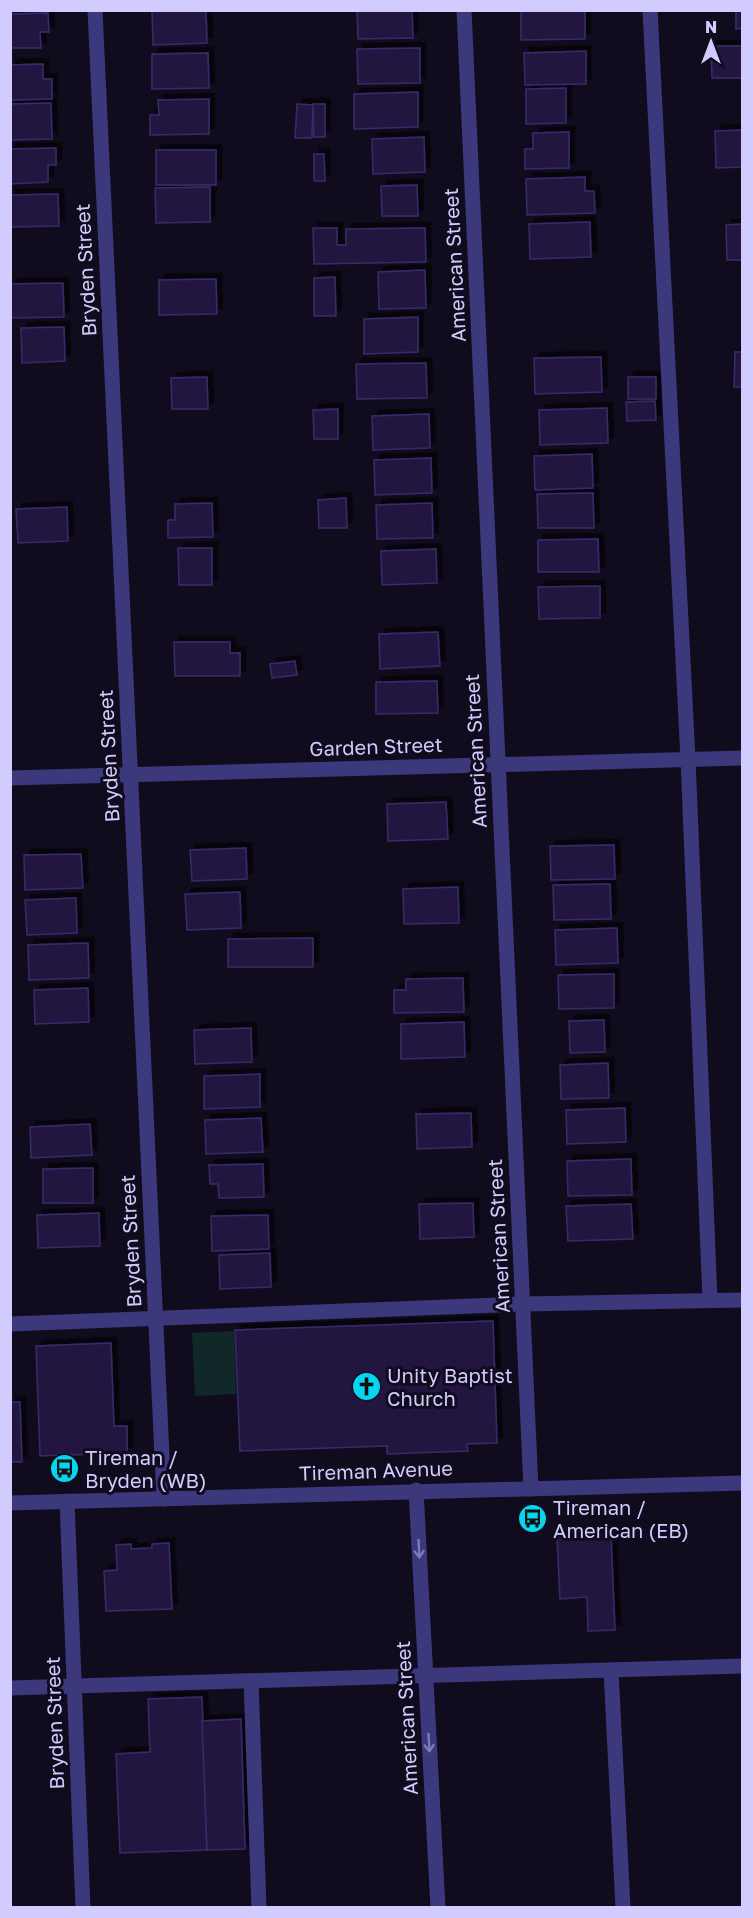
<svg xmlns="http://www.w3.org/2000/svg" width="753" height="1918" font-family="'Golos Text',sans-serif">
<defs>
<filter id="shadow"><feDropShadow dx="5.5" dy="-5.5" stdDeviation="0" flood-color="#0009"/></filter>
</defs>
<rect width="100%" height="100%" fill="#100c1e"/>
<polygon fill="#102827" points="234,1331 236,1394 195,1396 192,1333"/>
<g fill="#21193f" stroke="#392b6a" stroke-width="1.5" filter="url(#shadow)">
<polygon points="152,10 206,10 207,43 153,45"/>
<polygon points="357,10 412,10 413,38 358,39"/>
<polygon points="521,10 585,10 585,39 521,40"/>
<polygon points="736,10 742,10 742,28 736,29"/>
<polygon points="48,13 49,32 40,32 41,48 10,48 10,14"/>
<polygon points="711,46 742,46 742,78 712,78"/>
<polygon points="420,48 420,83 358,84 357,49"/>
<polygon points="586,51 586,84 525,85 524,53"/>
<polygon points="208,53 209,88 152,89 152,54"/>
<polygon points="43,64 43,79 52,79 52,99 10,100 10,65"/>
<polygon points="566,88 566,123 526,124 526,89"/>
<polygon points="418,92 418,127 354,129 354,94"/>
<polygon points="209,99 209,134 150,135 150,115 159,115 158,100"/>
<polygon points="51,103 52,139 10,140 10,104"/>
<polygon points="297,104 313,105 312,138 295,138"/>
<polygon points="313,104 325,104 325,137 314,137"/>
<polygon points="742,130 742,167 716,168 715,131"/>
<polygon points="569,132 569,168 525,169 525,149 533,149 533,133"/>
<polygon points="424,137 425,172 373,174 372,139"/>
<polygon points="56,148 56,165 48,165 48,182 10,184 10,149"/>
<rect x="156" y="150" width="60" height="35"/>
<polygon points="314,154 324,154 325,181 314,181"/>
<polygon points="585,177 585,191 594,191 595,213 527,215 526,179"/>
<polygon points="417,185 418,216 382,216 381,186"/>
<polygon points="210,187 210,222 156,223 155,188"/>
<polygon points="58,194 59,226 10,227 10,195"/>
<polygon points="590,222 591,257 530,259 529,224"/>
<polygon points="742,224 742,260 727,260 726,225"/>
<polygon points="313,228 337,228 337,245 346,245 346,229 425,228 426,262 314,264"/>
<polygon points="425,270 426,308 379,309 378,272"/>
<polygon points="335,277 336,316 314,316 314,278"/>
<polygon points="216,279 217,314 159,315 159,280"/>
<polygon points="63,283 64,317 10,318 10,284"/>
<polygon points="418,317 418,352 364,354 364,319"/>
<polygon points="64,327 65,361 22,363 21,328"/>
<polygon points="735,352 742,352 742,387 734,387"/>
<polygon points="601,357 602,392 535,394 534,358"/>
<polygon points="426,363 427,398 357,399 356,364"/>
<polygon points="207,377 208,409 172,409 171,378"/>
<rect x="628" y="377" width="28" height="22"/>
<polygon points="655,401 656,420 627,421 626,402"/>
<polygon points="607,408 608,443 540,445 539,410"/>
<polygon points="338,409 338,439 314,439 313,410"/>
<polygon points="429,414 430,448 373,450 372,416"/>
<polygon points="592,454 593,488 535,490 534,456"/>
<polygon points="431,458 432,493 375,495 374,460"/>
<polygon points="593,493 594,528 538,528 537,494"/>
<polygon points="346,498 347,528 319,528 318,500"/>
<polygon points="212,503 213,537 168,538 168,520 175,520 175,504"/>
<polygon points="432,503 433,538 377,539 376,505"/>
<polygon points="67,507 68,541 18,543 16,509"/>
<polygon points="598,539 599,572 538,572 538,540"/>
<polygon points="178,548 212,548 212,585 179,585"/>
<polygon points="436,549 437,583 382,585 381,551"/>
<polygon points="600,586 600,618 539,619 538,587"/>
<polygon points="438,632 440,666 380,669 379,634"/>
<polygon points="174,642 230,642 230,653 240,653 240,676 175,676"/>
<polygon points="295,661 297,675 272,678 270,664"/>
<polygon points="437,681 438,713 376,714 376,682"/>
<polygon points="446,802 448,839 388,841 387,804"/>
<polygon points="614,845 615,879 551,880 550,846"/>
<polygon points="246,848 247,879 192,881 190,850"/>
<polygon points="81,854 83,888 25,890 24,855"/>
<polygon points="610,884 611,919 554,920 553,885"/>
<polygon points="458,887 459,923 404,924 403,889"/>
<polygon points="240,892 241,928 187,930 185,894"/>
<polygon points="76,898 77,933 27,935 25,900"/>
<polygon points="617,928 618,963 556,965 555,930"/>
<polygon points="313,938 313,967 228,967 228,939"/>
<polygon points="88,943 89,978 29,980 28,945"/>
<polygon points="614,974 614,1008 559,1009 558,975"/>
<polygon points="463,978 464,1012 394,1013 394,990 406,990 406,979"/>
<polygon points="88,988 89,1022 35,1024 34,990"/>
<polygon points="604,1020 605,1052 570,1053 569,1021"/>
<polygon points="464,1022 465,1057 401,1059 401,1024"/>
<polygon points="251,1028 252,1062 195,1064 194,1030"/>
<polygon points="608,1063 609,1098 561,1099 560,1065"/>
<polygon points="260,1074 260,1107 204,1109 204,1076"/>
<polygon points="625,1108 626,1142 567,1144 566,1110"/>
<polygon points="471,1113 472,1147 417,1149 416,1114"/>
<polygon points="261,1118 263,1152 206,1154 205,1120"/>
<polygon points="90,1124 92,1155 31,1158 30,1127"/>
<polygon points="631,1159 632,1195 568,1196 567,1161"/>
<polygon points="263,1164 264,1197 219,1198 218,1184 210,1184 209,1165"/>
<polygon points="93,1168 93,1203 43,1203 43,1169"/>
<polygon points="473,1203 474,1237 420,1239 419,1204"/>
<polygon points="631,1204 633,1239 568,1241 566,1206"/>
<polygon points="99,1213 100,1246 38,1248 37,1215"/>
<polygon points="268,1215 269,1249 212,1251 211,1216"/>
<polygon points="270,1253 271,1287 220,1289 219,1255"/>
<polygon points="493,1321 497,1443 467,1444 468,1451 387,1454 387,1446 240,1451 235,1330"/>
<polygon points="111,1343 114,1426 127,1426 127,1453 40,1456 36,1346"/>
<polygon points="10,1402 20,1402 22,1462 10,1462"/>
<polygon points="611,1535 615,1630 588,1631 587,1597 560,1599 557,1537"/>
<polygon points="169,1543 172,1609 106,1611 104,1571 117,1570 116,1545 131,1544 131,1549 152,1548 152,1544"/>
<polygon points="202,1697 207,1850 120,1853 116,1754 150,1752 148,1699"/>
<polygon points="241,1719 245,1849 207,1850 202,1721"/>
</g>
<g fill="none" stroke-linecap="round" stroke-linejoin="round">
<g stroke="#3c387c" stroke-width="15">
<polyline points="95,10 164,1499"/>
<polyline points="464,10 531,1489"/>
<polyline points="650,10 688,759 710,1300"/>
<polyline points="10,778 742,758"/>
<polyline points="10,1324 523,1304 742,1300"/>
<polyline points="416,1490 438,1908"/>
<polyline points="67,1501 83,1908"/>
<polyline points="10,1503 742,1483"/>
<polyline points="611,1670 623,1908"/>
<polyline points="251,1681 259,1908"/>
<polyline points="10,1688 742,1666"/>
</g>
</g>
<defs><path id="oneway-shaft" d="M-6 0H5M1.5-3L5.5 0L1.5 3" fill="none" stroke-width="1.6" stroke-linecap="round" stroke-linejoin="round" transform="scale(1.5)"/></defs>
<g stroke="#7f7ab6">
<use href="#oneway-shaft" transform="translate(419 1549) rotate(87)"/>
<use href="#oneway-shaft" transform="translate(429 1743) rotate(87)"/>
</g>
<defs>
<symbol id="church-disc" viewBox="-11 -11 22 22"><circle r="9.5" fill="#05d5ef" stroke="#100c1e"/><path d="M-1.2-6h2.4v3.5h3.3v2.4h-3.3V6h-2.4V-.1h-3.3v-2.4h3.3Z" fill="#111"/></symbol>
<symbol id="bus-disc" viewBox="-11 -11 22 22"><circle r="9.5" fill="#05d5ef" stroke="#100c1e"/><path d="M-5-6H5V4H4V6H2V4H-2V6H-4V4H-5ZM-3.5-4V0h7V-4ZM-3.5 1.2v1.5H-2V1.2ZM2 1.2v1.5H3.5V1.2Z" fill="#111"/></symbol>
</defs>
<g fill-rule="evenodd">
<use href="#church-disc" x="350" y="1370" width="33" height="33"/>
<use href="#bus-disc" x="48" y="1452" width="33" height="33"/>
<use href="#bus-disc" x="516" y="1502" width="33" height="33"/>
</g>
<g text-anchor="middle" stroke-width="6" stroke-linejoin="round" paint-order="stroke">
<g font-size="20" fill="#d1cbfe" stroke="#100c1e">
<text transform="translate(455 265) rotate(-93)" y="7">American Street</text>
<text transform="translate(86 270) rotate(-93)" y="7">Bryden Street</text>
<text transform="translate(376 747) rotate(-2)" y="7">Garden Street</text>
<text transform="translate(476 751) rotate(-93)" y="7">American Street</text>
<text transform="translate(109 756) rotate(-93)" y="7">Bryden Street</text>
<text transform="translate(499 1236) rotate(-93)" y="7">American Street</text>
<text transform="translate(131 1241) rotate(-93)" y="7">Bryden Street</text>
<text transform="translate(376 1471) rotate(-2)" y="7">Tireman Avenue</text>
<text transform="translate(407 1718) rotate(-93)" y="7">American Street</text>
<text transform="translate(55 1723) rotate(-92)" y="7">Bryden Street</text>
</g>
<g font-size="20" fill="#d1cbfe" stroke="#100c1e" text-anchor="start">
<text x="387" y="1383">Unity Baptist<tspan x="387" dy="23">Church</tspan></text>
<text x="85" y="1465">Tireman /<tspan x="85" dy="23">Bryden (WB)</tspan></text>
<text x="553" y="1515">Tireman /<tspan x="553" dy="23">American (EB)</tspan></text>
</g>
</g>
<rect width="753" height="1918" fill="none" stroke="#d1cbfe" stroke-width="24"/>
<g transform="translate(711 42)" stroke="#100c1e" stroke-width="4.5" paint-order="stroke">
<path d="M0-4.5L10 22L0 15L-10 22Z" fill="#d1cbfe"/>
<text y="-9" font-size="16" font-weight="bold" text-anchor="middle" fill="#d1cbfe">N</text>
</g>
</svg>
